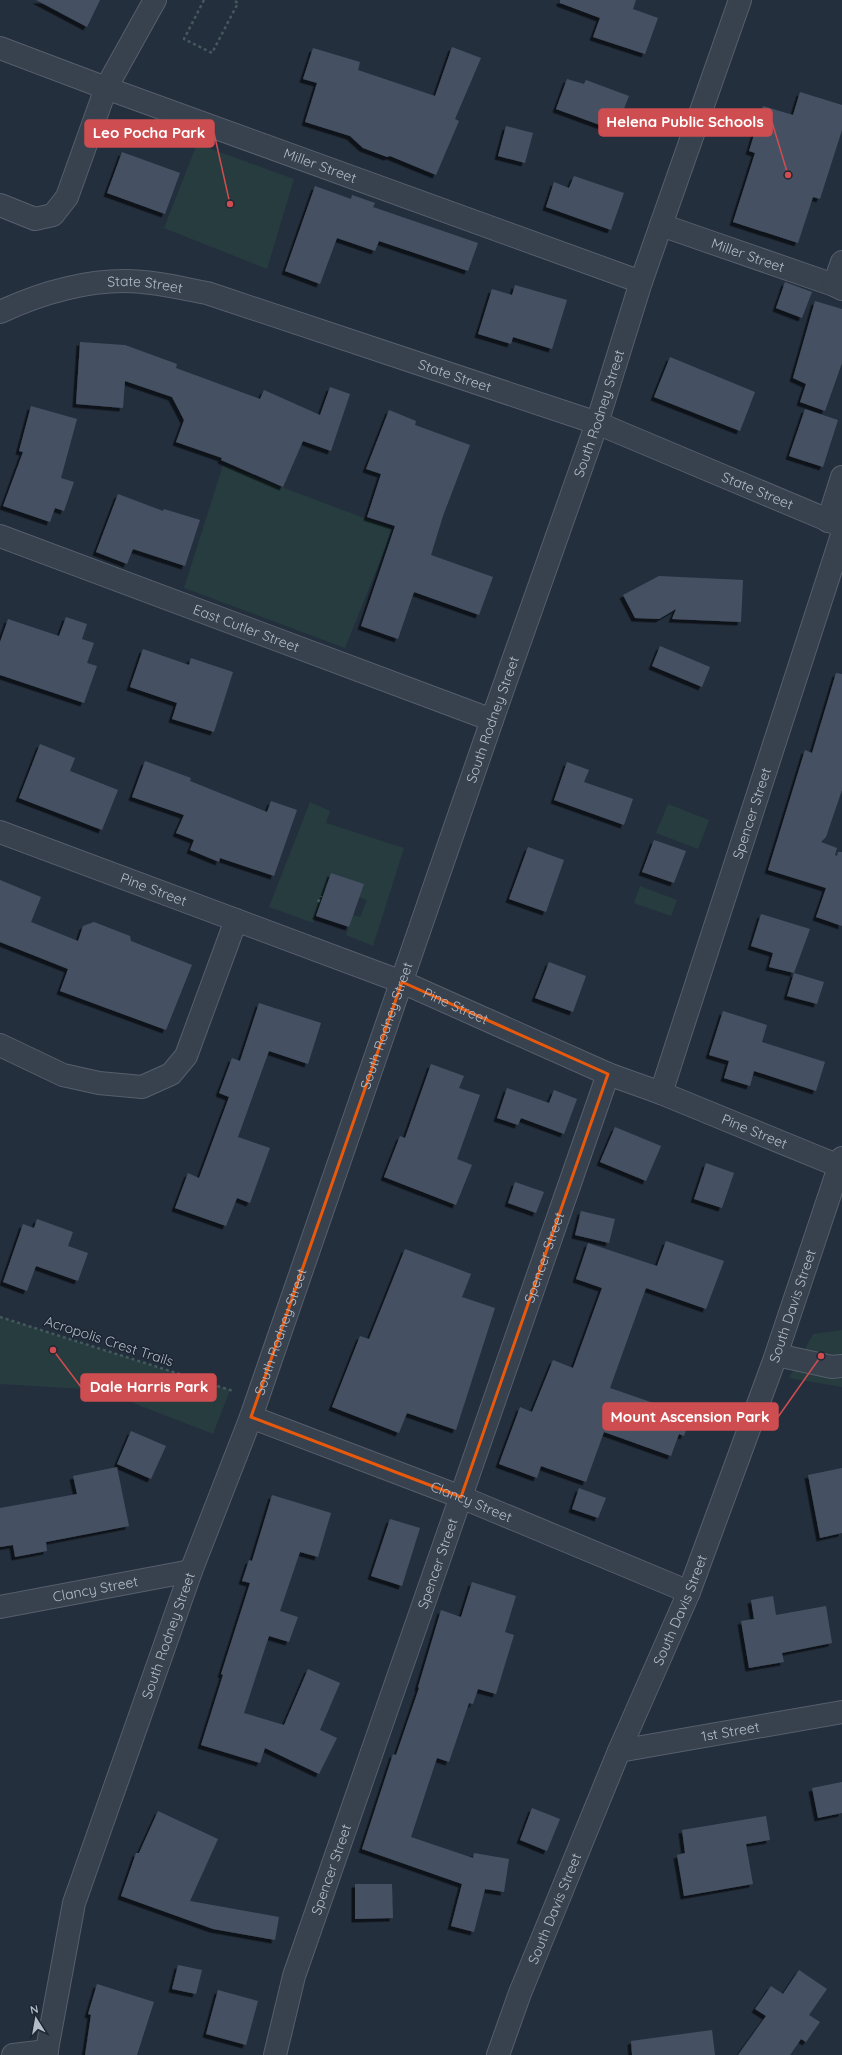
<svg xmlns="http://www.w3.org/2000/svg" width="842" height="2055" font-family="Quicksand,sans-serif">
<defs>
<filter id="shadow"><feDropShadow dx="-3.5" dy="3.5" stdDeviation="0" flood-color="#0009"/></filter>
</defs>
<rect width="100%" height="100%" fill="#242f3e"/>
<g fill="#263c3f">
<polygon points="197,144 294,179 267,269 164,228"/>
<polygon points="223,465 393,529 345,648 184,588"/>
<polygon points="310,802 330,811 326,823 404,848 373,946 346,935 353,915 360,917 367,900 359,897 363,884 331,873 313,923 269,907"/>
<polygon points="668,804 709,820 698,849 656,833"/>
<polygon points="640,886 677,900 671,916 634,903"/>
<polygon points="0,1317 230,1390 213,1434 100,1390 0,1384"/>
<polygon points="842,1330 842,1387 789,1378 813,1334"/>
</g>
<g fill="#455162" filter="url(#shadow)">
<polygon points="36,0 100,0 87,27"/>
<polygon points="560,0 636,0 633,9 658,18 645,54 593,37 600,18 560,3"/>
<polygon points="452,47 481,58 455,119 459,121 436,175 390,156 387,157 363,148 350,136 305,122 317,83 303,79 313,48 360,62 358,70 435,96"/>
<polygon points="567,79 584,84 586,80 629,96 621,116 613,113 608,128 556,109"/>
<polygon points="800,92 842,105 842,130 820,199 813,197 798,243 733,222 755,153 749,151 763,106 793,115"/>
<polygon points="506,126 533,133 525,163 498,156"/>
<polygon points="122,152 180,173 165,214 107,193"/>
<polygon points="574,176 624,193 611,230 546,207 554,182 569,188"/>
<polygon points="315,186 351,199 352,195 375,203 373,207 478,243 468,271 379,241 375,251 337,238 320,284 285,271"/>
<polygon points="785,282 812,292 802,318 776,308"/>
<polygon points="515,285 567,300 552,349 513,337 511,344 478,334 492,289 512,295"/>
<polygon points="815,301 842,309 842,363 825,411 800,402 806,384 793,378"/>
<polygon points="80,342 125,345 177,364 176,368 260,399 264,390 320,415 330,387 350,394 331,451 303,441 283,487 221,460 222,458 176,442 184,420 172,397 125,381 123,408 76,404"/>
<polygon points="670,357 755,392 740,431 654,397"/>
<polygon points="31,406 77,419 61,478 74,482 64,511 55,508 50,522 3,506 23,452 19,451"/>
<polygon points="805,409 838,420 823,467 789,456"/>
<polygon points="389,410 416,421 415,425 470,445 443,516 431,555 493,577 479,615 414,592 398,639 361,626 395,526 367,517 381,474 366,469"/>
<polygon points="118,494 163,511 164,509 200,520 185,566 133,549 127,564 96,552"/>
<polygon points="659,576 743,580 741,622 672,619 676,609 659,619 635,618 623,595"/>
<polygon points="66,617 87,624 82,639 94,643 87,663 97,666 84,703 0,675 0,642 8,619 59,636"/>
<polygon points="660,646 710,667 702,687 652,666"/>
<polygon points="143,649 189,665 191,658 233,672 214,732 172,719 177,703 130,687"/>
<polygon points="836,673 842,674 842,790 826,837 821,842 837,848 835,855 837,856 838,852 842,852 842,926 816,917 826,888 768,870 805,750 812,753"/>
<polygon points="40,744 75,758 70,771 118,790 102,830 19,798"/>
<polygon points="145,761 191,778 190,781 267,812 271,801 297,810 274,876 220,858 219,862 190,850 194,840 176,833 184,815 132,797"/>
<polygon points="567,762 589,770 584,782 633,799 624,825 554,800"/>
<polygon points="654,840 686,851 674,883 642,872"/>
<polygon points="528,847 564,860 546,912 509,899"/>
<polygon points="331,873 364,884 349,927 316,916"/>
<polygon points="0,880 41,897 31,922 78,941 83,926 94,922 130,936 131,941 192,965 166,1030 60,991 68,969 0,942"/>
<polygon points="761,914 810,929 794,973 769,967 773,953 751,946"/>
<polygon points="549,962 586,976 573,1012 535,998"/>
<polygon points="794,973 824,982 817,1004 787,996"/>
<polygon points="259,1003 321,1023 308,1064 269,1051 238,1137 270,1148 250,1203 237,1198 226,1226 175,1208 188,1173 199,1178 229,1097 219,1093 232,1058 240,1061"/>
<polygon points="723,1011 767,1025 762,1042 825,1062 816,1091 754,1071 750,1086 724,1078 729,1061 709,1055"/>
<polygon points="431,1064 464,1076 459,1088 480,1095 457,1159 472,1165 456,1205 384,1177 400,1136 405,1138"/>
<polygon points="507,1088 549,1103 554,1090 577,1099 564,1134 521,1118 518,1125 497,1118"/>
<polygon points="615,1127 661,1146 646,1181 600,1162"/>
<polygon points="706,1163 734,1173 722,1208 694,1199"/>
<polygon points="515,1182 544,1192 536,1213 508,1203"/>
<polygon points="581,1211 615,1219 609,1243 575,1235"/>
<polygon points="37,1219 73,1232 68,1246 88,1253 78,1281 36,1266 27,1291 3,1282 23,1224 34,1228"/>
<polygon points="666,1241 724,1261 706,1309 646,1288 610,1388 691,1416 684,1436 679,1434 671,1456 604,1432 586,1482 541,1466 537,1478 499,1464 520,1407 532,1412 553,1360 573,1368 602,1288 576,1279 588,1243 657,1266"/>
<polygon points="405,1249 471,1274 462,1297 495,1308 456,1430 407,1413 399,1433 332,1407 360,1336 369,1339"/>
<polygon points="131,1431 166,1446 151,1479 117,1464"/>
<polygon points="117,1467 129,1526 46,1542 47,1551 15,1557 13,1545 0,1547 0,1508 77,1494 73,1476"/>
<polygon points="842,1468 842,1533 820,1538 808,1475"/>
<polygon points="579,1488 606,1498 598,1518 572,1509"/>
<polygon points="272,1495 331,1513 318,1557 300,1552 280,1611 298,1617 289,1642 269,1636 244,1713 284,1725 308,1669 340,1683 320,1730 337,1738 319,1774 265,1748 260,1763 201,1745 223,1675 221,1674 250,1583 242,1581 249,1560 252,1561"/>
<polygon points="390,1519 420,1528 402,1586 371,1576"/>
<polygon points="472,1582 516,1596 505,1632 514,1635 496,1694 478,1689 473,1704 469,1703 449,1762 437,1758 411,1837 473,1858 474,1853 509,1859 504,1892 485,1889 474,1932 451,1926 462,1884 362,1849 393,1754 396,1755 419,1688 418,1687 441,1610 461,1617"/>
<polygon points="773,1596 776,1615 826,1606 832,1643 782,1653 784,1662 749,1668 741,1621 754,1619 751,1600"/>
<polygon points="842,1782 842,1813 818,1818 812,1788"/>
<polygon points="532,1808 560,1819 547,1851 520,1840"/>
<polygon points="158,1811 218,1839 190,1901 279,1917 275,1940 213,1929 121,1896 136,1853 139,1853"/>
<polygon points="766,1816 770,1840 746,1844 753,1884 684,1896 677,1855 685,1853 682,1830"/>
<polygon points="355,1884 392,1884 393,1918 355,1919"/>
<polygon points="178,1965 202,1970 196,1994 172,1989"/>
<polygon points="799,1970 827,1989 809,2015 820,2022 806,2042 801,2039 790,2055 738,2055 766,2016 755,2009 771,1986 783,1994"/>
<polygon points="97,1984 154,2002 137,2055 85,2055 91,2015 88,2014"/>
<polygon points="218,1990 258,2001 246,2045 206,2034"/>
<polygon points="712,2030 715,2055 632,2055 631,2041"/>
</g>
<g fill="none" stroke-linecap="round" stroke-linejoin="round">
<defs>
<g id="minor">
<path id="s1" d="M0,48l106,40 535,194"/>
<polyline points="0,205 35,219 53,215 67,197 106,88 155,0"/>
<path id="s2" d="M661,225l173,60"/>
<polyline points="842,262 834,285 842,289"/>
<path id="s3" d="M0,312c39,-18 81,-31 125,-31 27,0 55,7 82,12l390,130 245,103"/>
<polyline points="828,521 842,477"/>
<path id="s4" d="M0,536l492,184"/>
<path id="s5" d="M0,832l402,150 206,92 53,19 178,73"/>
<polyline points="0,1045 63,1075 99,1083 142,1087 171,1074 186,1056 236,920"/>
<path id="s6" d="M661,1093l181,-558"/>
<polyline points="777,1355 832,1367 842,1366"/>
<path id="s7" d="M251,1417l210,80 228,95"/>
<path id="s8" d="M0,1607l191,-36"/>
<path id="s9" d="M619,1751l223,-39"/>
<polyline points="13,2055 47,2051"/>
<path id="s10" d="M46,2055l28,-152 117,-332 60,-154 241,-697 105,-297 44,-141 99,-282"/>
<path id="s11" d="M275,2055l19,-79 314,-902"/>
<path id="s12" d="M498,2055l22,-62 99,-242 70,-159 85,-231 68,-203"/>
</g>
</defs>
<use href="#minor" stroke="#565f6c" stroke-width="24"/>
<g stroke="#44595c" stroke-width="2.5" stroke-dasharray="3 3" stroke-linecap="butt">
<polyline points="204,0 184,39 212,53 238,3 233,0"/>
<polyline points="318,902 321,896"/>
<polyline points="0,1317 233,1391"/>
</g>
<use href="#minor" stroke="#38414e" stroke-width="22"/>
</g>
<path fill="none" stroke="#e8590c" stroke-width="3" stroke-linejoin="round" d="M402,982l206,92 -147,423 -210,-80z"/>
<g text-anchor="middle" stroke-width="3" stroke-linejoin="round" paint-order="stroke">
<g font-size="14" fill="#b4bcc9" stroke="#1d2633">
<text dy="5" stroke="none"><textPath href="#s1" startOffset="341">Miller Street</textPath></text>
<text dy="5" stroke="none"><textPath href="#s2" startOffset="92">Miller Street</textPath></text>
<text dy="5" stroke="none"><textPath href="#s3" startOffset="150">State Street</textPath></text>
<text dy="5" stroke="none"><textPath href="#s3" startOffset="474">State Street</textPath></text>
<text dy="5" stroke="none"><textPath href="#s10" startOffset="1734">South Rodney Street</textPath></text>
<text dy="5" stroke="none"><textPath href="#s3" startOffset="798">State Street</textPath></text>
<text dy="5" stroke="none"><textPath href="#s4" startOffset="263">East Cutler Street</textPath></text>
<text dy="5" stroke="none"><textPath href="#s10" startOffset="1410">South Rodney Street</textPath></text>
<text dy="5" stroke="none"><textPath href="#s6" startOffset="294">Spencer Street</textPath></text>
<text dy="5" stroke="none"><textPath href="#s5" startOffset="164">Pine Street</textPath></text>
<text dy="5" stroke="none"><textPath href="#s5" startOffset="488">Pine Street</textPath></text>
<text dy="5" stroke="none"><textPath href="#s10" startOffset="1086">South Rodney Street</textPath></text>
<text dy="5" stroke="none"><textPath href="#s5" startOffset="812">Pine Street</textPath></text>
<text dy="5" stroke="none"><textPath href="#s11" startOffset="842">Spencer Street</textPath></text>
<text dy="5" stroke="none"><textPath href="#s12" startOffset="805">South Davis Street</textPath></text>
<text dy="5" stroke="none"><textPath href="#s10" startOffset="762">South Rodney Street</textPath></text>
<text transform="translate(109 1341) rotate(18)" y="5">Acropolis Crest Trails</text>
<text dy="5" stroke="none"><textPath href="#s7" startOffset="236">Clancy Street</textPath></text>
<text dy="5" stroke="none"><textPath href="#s11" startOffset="518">Spencer Street</textPath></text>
<text dy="5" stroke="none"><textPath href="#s8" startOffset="97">Clancy Street</textPath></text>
<text dy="5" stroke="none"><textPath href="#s12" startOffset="481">South Davis Street</textPath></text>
<text dy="5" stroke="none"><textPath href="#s10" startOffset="438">South Rodney Street</textPath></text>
<text dy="5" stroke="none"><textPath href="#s9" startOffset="113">1st Street</textPath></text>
<text dy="5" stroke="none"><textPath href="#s11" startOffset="194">Spencer Street</textPath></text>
<text dy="5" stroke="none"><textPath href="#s12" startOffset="157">South Davis Street</textPath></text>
</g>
</g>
<path fill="none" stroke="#ce4d50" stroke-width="1.5" d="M788 175L772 122M230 204L214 133M53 1350L81 1387M821 1356L778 1417"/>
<g fill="#ce4d50" stroke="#1d2633" stroke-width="1.5">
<circle cx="788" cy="175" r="4"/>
<circle cx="230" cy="204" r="4"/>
<circle cx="53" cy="1350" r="4"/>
<circle cx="821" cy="1356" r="4"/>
</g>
<g fill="#ce4d50" stroke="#ce4d50" stroke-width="1.5">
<rect x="599" y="109" width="173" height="27" rx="4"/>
<rect x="85" y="120" width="129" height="27" rx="4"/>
<rect x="81" y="1374" width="135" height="27" rx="4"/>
<rect x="603" y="1403" width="175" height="27" rx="4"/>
</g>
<g font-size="15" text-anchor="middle" font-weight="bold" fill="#fff">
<text x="685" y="127">Helena Public Schools</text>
<text x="149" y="138">Leo Pocha Park</text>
<text x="149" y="1392">Dale Harris Park</text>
<text x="690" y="1422">Mount Ascension Park</text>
</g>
<g transform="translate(36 2019) rotate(349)" stroke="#1d2633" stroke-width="3" paint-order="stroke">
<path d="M0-3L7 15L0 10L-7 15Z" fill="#b4bcc9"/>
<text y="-6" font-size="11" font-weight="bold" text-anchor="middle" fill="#b4bcc9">N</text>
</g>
</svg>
